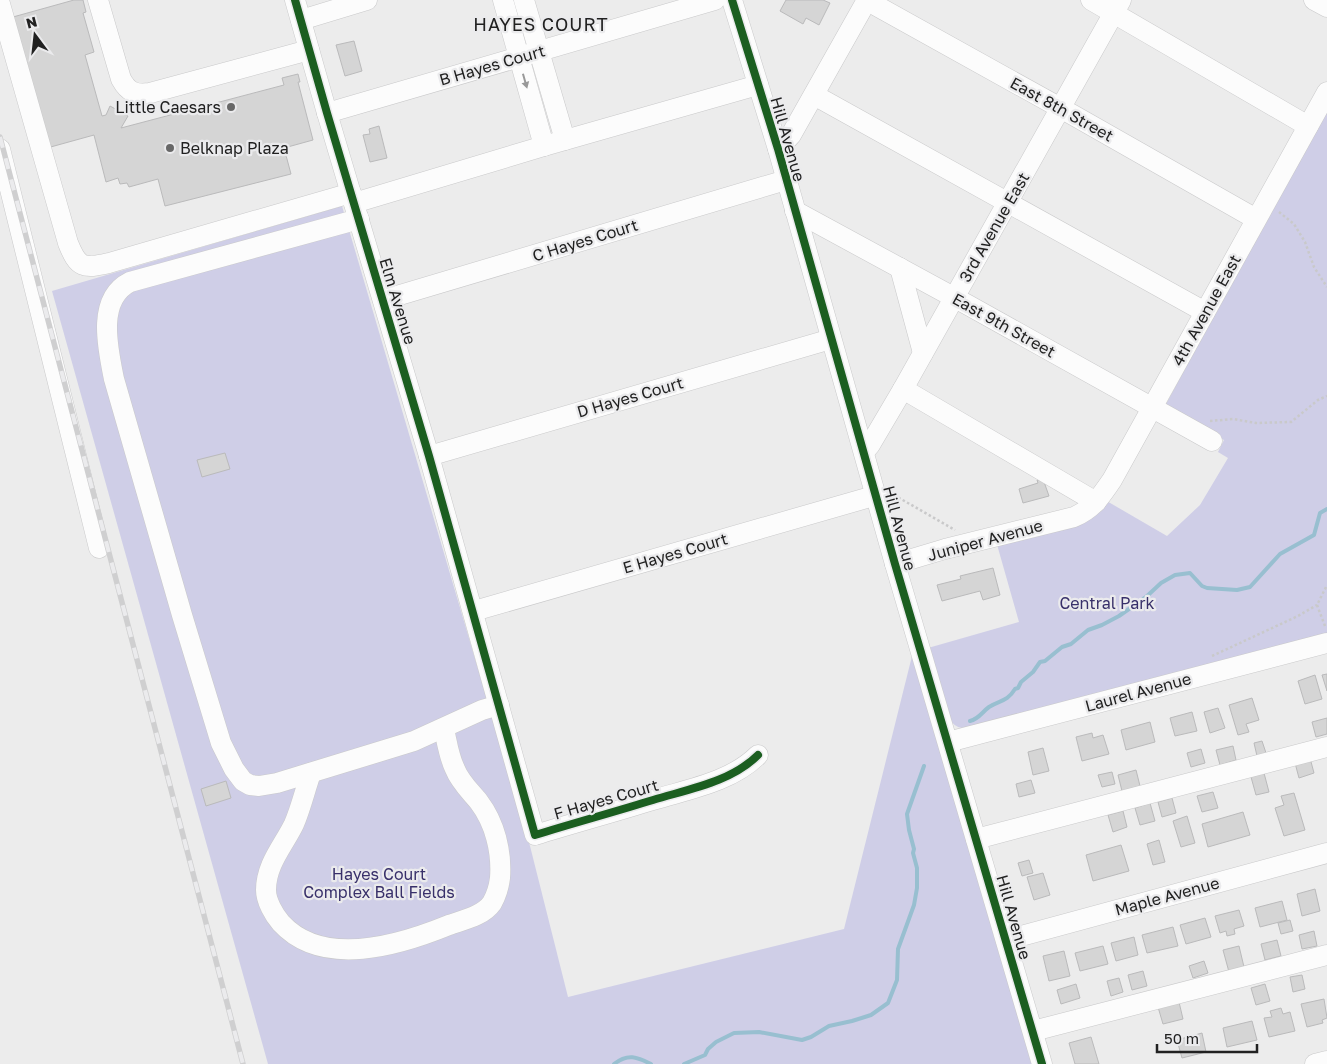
<svg xmlns="http://www.w3.org/2000/svg" width="1327" height="1064" font-family="'Golos Text',sans-serif">
<rect width="100%" height="100%" fill="#ececec"/>
<g fill="#cfcee7">
<path d="M1327,104v531l-358,93c-8,0 -13,0 -18,-7l-23,-73 91,-26 -23,-81 109,-41 62,36 33,-31 28,-47 -10,-6 6,-12 -59,-34z"/>
<polygon points="342,206 530,846 568,997 844,929 912,656 1034,1064 268,1064 52,291"/>
</g>
<g fill="none" stroke-linecap="round" stroke-linejoin="round">
<g stroke="#98bfd0" stroke-width="4">
<path d="M970,721c9,-2 12,-9 19,-14 11,-7 18,-5 26,-18l3,-1 3,-6 12,-10 7,-10 5,-1 17,-14 9,-3 17,-14 14,-5 17,-9 27,-19 15,-14 14,-8 15,-2 12,13 5,2 30,2 13,-3 30,-33 34,-19 6,-22 7,-4"/>
<path d="M614,1064c14,-11 23,-7 37,0"/>
<polyline points="684,1064 705,1055 708,1049 716,1042 734,1033 759,1032 802,1040 811,1037 829,1026 852,1021 871,1015 888,1003 897,980 898,949 914,905 917,888 917,868 913,853 914,849 909,830 907,814 924,766"/>
</g>
</g>
<g fill="#d5d5d5" stroke="#bababb">
<polygon points="74,0 83,0 86,12 83,13 94,52 85,55 102,116 106,115 110,106 128,116 121,128 284,85 282,78 298,74 300,82 298,82 313,140 284,148 291,174 165,206 158,179 129,187 127,183 120,184 118,178 106,182 94,135 47,148 13,17"/>
<polygon points="786,0 823,0 830,3 819,25 806,18 803,24 780,11"/>
<polygon points="354,41 362,71 345,76 336,45"/>
<polygon points="379,126 387,158 370,162 363,135 370,134 369,129"/>
<polygon points="225,453 230,469 202,477 197,460"/>
<polygon points="1043,479 1049,496 1023,503 1019,489 1038,483 1037,480"/>
<polygon points="993,568 1000,595 983,600 980,591 942,601 937,585 961,579 960,576"/>
<polygon points="1327,674 1327,691 1322,675"/>
<polygon points="1315,675 1322,699 1305,704 1298,681"/>
<polygon points="1252,698 1259,720 1246,724 1249,732 1238,735 1229,705"/>
<polygon points="1218,708 1225,728 1210,733 1204,712"/>
<polygon points="1192,712 1197,731 1175,736 1170,718"/>
<polygon points="1327,718 1327,734 1316,737 1312,722"/>
<polygon points="1150,722 1155,742 1126,750 1121,730"/>
<polygon points="1092,733 1093,738 1103,735 1109,754 1082,761 1076,737"/>
<polygon points="1262,741 1266,753 1257,756 1254,743"/>
<polygon points="1233,746 1236,760 1220,765 1216,750"/>
<polygon points="1043,748 1049,771 1033,775 1028,752"/>
<polygon points="1201,749 1205,763 1191,767 1187,753"/>
<polygon points="1310,758 1314,773 1299,778 1295,763"/>
<polygon points="1136,770 1140,786 1122,791 1118,775"/>
<polygon points="1112,772 1115,784 1102,787 1098,775"/>
<polygon points="1264,773 1269,792 1256,795 1251,777"/>
<polygon points="1031,780 1035,793 1019,797 1016,784"/>
<polygon points="226,781 231,798 206,806 201,789"/>
<polygon points="1213,792 1218,808 1202,812 1197,796"/>
<polygon points="1294,793 1305,830 1284,836 1275,808 1284,805 1281,796"/>
<polygon points="1172,798 1176,813 1162,817 1158,802"/>
<polygon points="1150,803 1155,821 1140,825 1135,808"/>
<polygon points="1123,811 1127,827 1113,832 1108,815"/>
<polygon points="1243,812 1250,835 1208,847 1202,824"/>
<polygon points="1187,816 1195,843 1181,847 1173,821"/>
<polygon points="1159,840 1165,862 1153,865 1147,844"/>
<polygon points="1121,845 1129,871 1093,881 1086,855"/>
<polygon points="1029,860 1033,873 1022,876 1018,863"/>
<polygon points="1043,873 1050,895 1034,900 1027,877"/>
<polygon points="1315,889 1320,911 1302,916 1297,894"/>
<polygon points="1282,901 1287,920 1260,927 1255,908"/>
<polygon points="1239,910 1244,926 1234,929 1235,934 1227,936 1226,931 1220,933 1215,916"/>
<polygon points="1205,918 1211,937 1186,944 1180,925"/>
<polygon points="1290,920 1293,931 1281,934 1278,923"/>
<polygon points="1173,927 1178,946 1147,953 1142,935"/>
<polygon points="1314,931 1317,946 1302,949 1299,935"/>
<polygon points="1134,937 1138,955 1116,961 1111,943"/>
<polygon points="1277,940 1281,956 1265,960 1261,944"/>
<polygon points="1103,946 1108,964 1080,971 1075,953"/>
<polygon points="1239,946 1244,967 1229,972 1223,950"/>
<polygon points="1064,951 1070,976 1049,981 1043,956"/>
<polygon points="1204,961 1208,973 1193,978 1189,966"/>
<polygon points="1143,971 1147,986 1132,990 1128,975"/>
<polygon points="1302,975 1305,989 1293,992 1290,977"/>
<polygon points="1119,978 1123,992 1111,996 1107,981"/>
<polygon points="1076,984 1080,998 1061,1004 1057,990"/>
<polygon points="1265,984 1270,1001 1256,1005 1251,988"/>
<polygon points="1324,999 1327,1018 1322,1020 1323,1023 1307,1027 1301,1004"/>
<polygon points="1179,1002 1183,1019 1163,1024 1158,1007"/>
<polygon points="1281,1008 1283,1014 1290,1012 1295,1031 1269,1037 1264,1018 1272,1017 1270,1011"/>
<polygon points="1252,1021 1257,1040 1227,1047 1223,1028"/>
<polygon points="1202,1033 1206,1052 1182,1058 1177,1040"/>
<polygon points="1091,1037 1099,1064 1075,1064 1069,1043"/>
</g>
<g fill="none" stroke-linecap="round" stroke-linejoin="round">
<defs>
<g id="minor">
<path d="M98,0l23,79c7,13 14,16 29,14l159,-43"/>
<path d="M295,0l32,113 102,343 106,379c39,-12 79,-23 118,-35 36,-11 78,-18 105,-45"/>
<polyline points="503,0 544,146"/>
<polyline points="524,0 565,140"/>
<polyline points="732,0 778,149 895,564 1042,1064"/>
<polyline points="866,0 1073,115 1256,219"/>
<polyline points="1091,0 1308,126"/>
<polyline points="1314,0 1327,7"/>
<path d="M0,4l68,239c10,25 15,26 41,20l242,-70"/>
<polyline points="301,20 367,0"/>
<polyline points="814,95 1205,312"/>
<polyline points="327,113 715,0"/>
<polyline points="0,149 99,548"/>
<polyline points="778,149 791,135 867,0"/>
<polyline points="354,203 544,146 758,85"/>
<polyline points="795,211 968,305 1212,441"/>
<path d="M359,219l-229,63c-34,17 -22,67 -16,97l68,236 39,128 13,26 9,12 7,4 9,1 18,-3 137,-42 68,-31 17,-5"/>
<polyline points="900,268 923,353"/>
<polyline points="383,300 786,180"/>
<polyline points="903,389 1096,502"/>
<polyline points="864,452 870,445 903,389 1121,0"/>
<polyline points="429,456 831,339"/>
<path d="M895,564l50,-15 129,-32c20,-9 26,-20 38,-37l215,-388"/>
<polyline points="474,611 877,495"/>
<polyline points="948,742 1327,643"/>
<path d="M311,773c-6,17 -10,35 -17,51 -10,21 -28,40 -28,66 0,11 8,25 15,33 42,46 119,22 168,2 14,-5 34,-9 43,-22 4,-7 7,-17 8,-25 2,-26 -5,-55 -21,-76 -8,-10 -19,-20 -24,-33 -6,-12 -8,-27 -11,-40"/>
<polyline points="976,839 1327,747"/>
<polyline points="1006,940 1327,853"/>
<polyline points="1033,1031 1327,955"/>
<polyline points="1315,1064 1327,1061"/>
</g>
</defs>
<use href="#minor" stroke="#c9c9ca" stroke-width="21"/>
<g stroke="#c9c9ca" stroke-width="2.5" stroke-dasharray="2.5 2.5" stroke-linecap="butt">
<polyline points="1279,212 1294,224 1305,242 1314,267 1327,287"/>
<polyline points="1210,421 1233,419 1256,423 1291,422 1318,400 1327,396"/>
<polyline points="894,495 955,530"/>
<polyline points="1325,626 1317,605 1327,585"/>
<polyline points="1212,656 1298,616 1317,605"/>
</g>
<use href="#minor" stroke="#fcfcfc" stroke-width="20"/>
<defs>
<polyline id="rail" points="0,137 243,1064"/>
</defs>
<use href="#rail" stroke="#cfcfd0" stroke-width="5.5"/>
<use href="#rail" stroke="#ebebed" stroke-width="4" stroke-dasharray="11" stroke-linecap="butt"/>
<defs>
<g id="cycleway">
<path d="M295,0l32,113 102,343 106,379c39,-12 79,-23 118,-35 36,-11 78,-18 105,-45"/>
<polyline points="732,0 778,149 895,564 1042,1064"/>
</g>
</defs>
<use href="#cycleway" stroke="#ebebed" stroke-width="11"/>
<use href="#cycleway" stroke="#1b5e20" stroke-width="8"/>
</g>
<defs><path id="oneway-solid" d="M-6-.8H1V-3.2L6.5 0L1 3.2V.8H-6Z" transform="scale(1.25)"/></defs>
<use fill="#999" href="#oneway-solid" transform="translate(525 81) rotate(74)"/>
<g fill="#686868" stroke="#ebebed" stroke-width="2">
<circle cx="231" cy="107" r="5"/>
<circle cx="170" cy="148" r="5"/>
</g>
<g text-anchor="middle" stroke-width="4.5" stroke-linejoin="round" paint-order="stroke">
<g font-size="16" fill="#212121" stroke="#ebebed">
<text transform="translate(492 65) rotate(-16)" y="6">B Hayes Court</text>
<text transform="translate(1062 109) rotate(29)" y="6">East 8th Street</text>
<text transform="translate(788 139) rotate(74)" y="6">Hill Avenue</text>
<text transform="translate(994 227) rotate(-60)" y="6">3rd Avenue East</text>
<text transform="translate(585 240) rotate(-17)" y="6">C Hayes Court</text>
<text transform="translate(398 301) rotate(73)" y="6">Elm Avenue</text>
<text transform="translate(1206 310) rotate(-61)" y="6">4th Avenue East</text>
<text transform="translate(1004 325) rotate(29)" y="6">East 9th Street</text>
<text transform="translate(630 397) rotate(-16)" y="6">D Hayes Court</text>
<text transform="translate(900 528) rotate(75)" y="6">Hill Avenue</text>
<text transform="translate(985 540) rotate(-15)" y="6">Juniper Avenue</text>
<text transform="translate(675 553) rotate(-16)" y="6">E Hayes Court</text>
<text transform="translate(1138 692) rotate(-15)" y="6">Laurel Avenue</text>
<text transform="translate(606 799) rotate(-16)" y="6">F Hayes Court</text>
<text transform="translate(1167 896) rotate(-15)" y="6">Maple Avenue</text>
<text transform="translate(1014 917) rotate(74)" y="6">Hill Avenue</text>
</g>
<g font-size="16" fill="#212121" stroke="#ebebed" text-anchor="end">
<text x="221" y="113">Little Caesars</text>
<text x="180" y="154" text-anchor="start">Belknap Plaza</text>
</g>
<g font-size="16" fill="#38306a" stroke="#ebebed">
<text x="1107" y="609">Central Park</text>
<text x="379" y="880">Hayes Court<tspan x="379" dy="18">Complex Ball Fields</tspan></text>
</g>
<g font-size="18" letter-spacing="1" fill="#212121" stroke="#ebebed">
<text x="541" y="31">HAYES COURT</text>
</g>
</g>
<g transform="translate(35 35) rotate(345)" stroke="#ebebed" stroke-width="4" paint-order="stroke">
<path d="M0-4L9 19L0 12L-9 19Z" fill="#212121"/>
<text y="-8" font-size="14" font-weight="bold" text-anchor="middle" fill="#212121">N</text>
</g>
<path d="M1157 1044v8h100v-8" fill="none" stroke="#212121" stroke-width="2.5"/>
<text x="1164" y="1044" font-size="15" fill="#212121" stroke="#ebebed" stroke-width="4" paint-order="stroke">50 m</text>
</svg>
